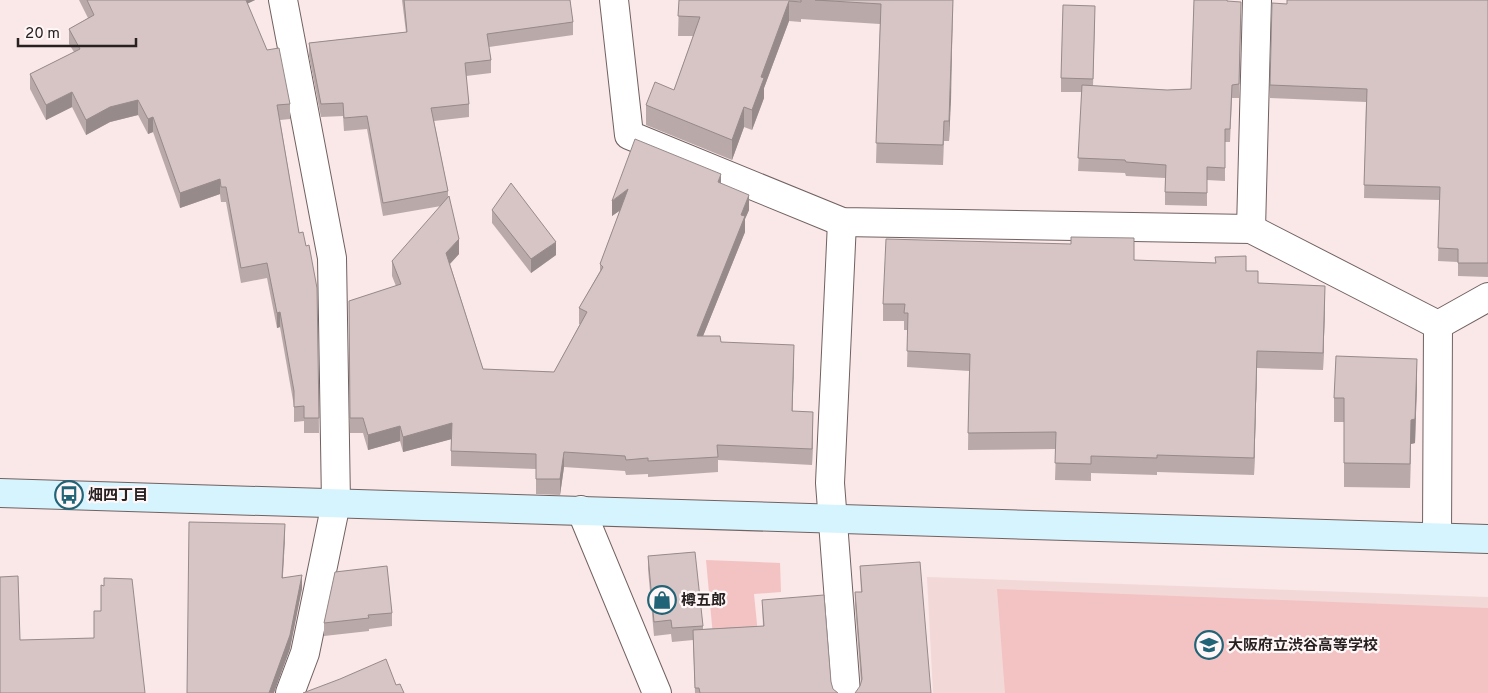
<svg xmlns="http://www.w3.org/2000/svg" width="1488" height="693" font-family="Overpass,'Noto Sans JP',sans-serif">
<rect width="100%" height="100%" fill="#fae7e7"/>
<polygon fill="#f3d8d8" points="927,577 1488,597 1488,693 933,693"/>
<g fill="#f3c3c3">
<polygon points="706,560 780,563 781,592 754,594 758,634 713,636"/>
<polygon points="997,589 1488,608 1488,693 1005,693"/>
</g>
<g fill="none" stroke-linecap="round" stroke-linejoin="round">
<defs>
<g id="street">
<polyline points="283,0 332,258 336,503 305,653 290,693"/>
<polyline points="614,0 629,135 842,222 1251,229 1438,325"/>
<polyline points="842,222 830,483 846,693"/>
<polyline points="1251,229 1257,0"/>
<polyline points="581,510 657,693"/>
<polyline points="1437,536 1438,325 1488,297"/>
</g>
<polyline id="secondary" points="0,493 1488,539"/>
</defs>
<use href="#street" stroke="#716161" stroke-width="30"/>
<use href="#secondary" stroke="#716161" stroke-width="30"/>
<use href="#street" stroke="#fff" stroke-width="28"/>
<use href="#secondary" stroke="#d6f4fd" stroke-width="28"/>
</g>
<g fill="#b9a9a9">
<polygon points="79,0 255,0 247,4 290,104 290,119 280,120 299,233 306,246 317,288 319,433 304,433 304,421 294,422 294,406 280,327 277,328 267,278 241,283 226,202 221,202 220,194 180,208 153,132 148,134 138,115 110,122 86,135 72,107 46,120 30,89 30,74 74,52 69,44 69,29 88,18"/>
<polygon points="402,0 570,0 573,22 573,35 489,47 491,60 491,73 466,76 469,104 469,117 434,121 448,191 448,198 459,254 450,264 483,369 554,372 580,324 579,324 579,308 600,271 600,264 620,210 612,216 612,201 721,184 749,210 745,219 745,232 703,336 721,342 794,360 792,411 813,427 812,465 718,460 718,472 648,477 648,474 626,475 625,471 564,467 560,495 536,494 536,469 451,466 451,439 403,452 400,441 368,450 363,433 350,433 349,301 396,286 392,276 392,261 441,206 383,216 367,129 344,131 343,116 321,117 309,56 309,43 406,32"/>
<polygon points="679,0 953,0 949,141 944,141 943,165 876,163 880,24 801,19 801,22 789,21 764,88 764,98 752,130 744,127 732,160 646,125 646,105 674,90 693,36 678,36"/>
<polygon points="1194,0 1227,0 1227,1 1241,15 1239,98 1232,98 1230,142 1225,142 1225,181 1207,180 1207,206 1165,205 1165,178 1126,176 1125,173 1078,171 1082,92 1061,92 1061,78 1095,20 1093,86 1167,90 1191,89"/>
<polygon points="1488,0 1488,277 1458,276 1458,262 1438,261 1440,200 1364,198 1366,102 1270,98 1270,85 1287,4"/>
<polygon points="492,210 556,255 531,273 492,223"/>
<polygon points="1071,244 1134,260 1246,271 1258,283 1325,303 1323,370 1257,368 1254,475 1157,472 1157,475 1091,473 1091,481 1055,480 1056,449 968,450 969,371 907,367 908,330 904,330 904,321 883,321 883,304"/>
<polygon points="1417,383 1415,443 1411,444 1410,488 1344,487 1344,422 1334,422 1334,398"/>
<polygon points="648,556 703,626 703,629 763,626 762,600 831,682 833,689 838,693 695,693 693,640 672,642 671,634 654,636 648,569"/>
<polygon points="860,566 931,693 860,686 861,683 855,605 855,592 861,592"/>
<polygon points="335,572 392,613 392,626 369,629 369,631 324,636 324,623"/>
</g>
<g fill="#968a8a">
<polygon points="242,0 255,0 242,6"/>
<polygon points="953,0 951,101 949,141 949,121"/>
<polygon points="789,1 789,21 764,88 764,98 752,130 752,110 761,77"/>
<polygon points="72,92 72,107 46,120 46,105"/>
<polygon points="138,100 138,115 110,122 86,135 86,120 110,107"/>
<polygon points="744,107 744,127 732,160 732,140"/>
<polygon points="153,117 153,132 148,134 148,119"/>
<polygon points="721,174 721,190 718,182"/>
<polygon points="220,179 220,194 180,208 180,193"/>
<polygon points="628,189 628,205 612,216 612,201"/>
<polygon points="749,195 749,210 745,219 745,232 697,351 697,336 741,215"/>
<polygon points="459,239 459,254 446,268 446,253"/>
<polygon points="556,242 556,255 531,273 531,259"/>
<polygon points="1325,286 1325,303 1323,370 1323,353"/>
<polygon points="280,312 280,327 277,328 277,313"/>
<polygon points="794,345 794,360 792,426 792,411"/>
<polygon points="1257,351 1257,368 1254,475 1254,458"/>
<polygon points="1417,359 1417,383 1415,443 1411,444 1410,488 1411,420"/>
<polygon points="813,412 813,427 812,465 812,449"/>
<polygon points="452,423 452,439 403,452 403,437"/>
<polygon points="400,426 400,441 368,450 368,435"/>
<polygon points="564,452 564,467 560,495 560,479"/>
<polygon points="285,524 285,538 282,592 282,578"/>
<polygon points="302,575 302,589 290,649 274,693 269,693"/>
</g>
<g fill="#d7c5c5" stroke="#968a8a">
<polygon points="87,0 246,0 267,50 279,48 290,104 277,105 299,233 303,232 306,246 309,245 317,288 319,418 304,418 304,406 294,407 294,391 280,312 277,313 267,263 241,268 226,187 221,187 220,179 180,193 153,117 148,119 138,100 110,107 86,120 72,92 46,105 30,74 80,49 69,29 94,15"/>
<polygon points="404,0 570,0 573,22 487,34 491,60 465,63 469,104 431,108 448,191 383,203 367,116 344,118 343,103 321,104 309,43 407,32"/>
<polygon points="679,0 801,0 801,2 789,1 761,77 764,78 752,110 744,107 732,140 646,105 655,82 674,90 700,17 678,16"/>
<polygon points="815,0 953,0 949,121 944,121 943,145 876,143 881,4"/>
<polygon points="1194,0 1227,0 1227,1 1241,2 1239,84 1232,85 1230,129 1225,129 1225,168 1207,167 1207,193 1165,192 1166,165 1126,162 1125,160 1078,158 1082,85 1167,90 1191,89"/>
<polygon points="1287,0 1488,0 1488,263 1458,263 1458,249 1438,248 1440,187 1364,185 1367,89 1270,85 1272,3 1287,4"/>
<polygon points="1063,5 1095,6 1093,79 1061,78"/>
<polygon points="635,139 721,174 718,182 749,195 741,215 745,216 697,336 720,336 721,342 794,345 792,411 813,412 812,449 717,445 718,457 648,461 648,458 626,460 625,456 564,452 560,479 536,479 536,454 451,451 452,423 403,437 400,426 368,435 363,418 350,418 349,301 401,284 392,261 449,196 459,239 446,253 483,369 554,372 587,312 579,308 603,267 600,264 628,189 612,201"/>
<polygon points="511,183 556,242 531,259 492,210"/>
<polygon points="1071,237 1134,238 1134,260 1216,263 1215,257 1246,256 1246,271 1258,271 1258,283 1325,286 1323,353 1257,351 1254,458 1157,455 1157,458 1091,456 1091,464 1055,463 1056,432 968,433 970,354 907,351 908,313 904,313 905,304 883,304 886,239 1071,244"/>
<polygon points="1336,356 1417,359 1415,419 1411,420 1410,464 1344,463 1344,398 1334,398"/>
<polygon points="189,522 285,524 282,578 302,575 290,635 269,693 187,693"/>
<polygon points="695,552 703,626 672,628 671,620 654,622 648,556"/>
<polygon points="920,562 931,693 855,693 860,686 862,679 855,592 862,592 860,566"/>
<polygon points="387,566 392,613 368,615 369,618 324,623 335,572"/>
<polygon points="18,576 20,640 94,638 94,611 101,611 101,585 104,586 104,578 132,579 145,693 0,693 0,577"/>
<polygon points="824,595 831,682 833,689 838,693 700,693 699,688 695,688 693,630 764,626 762,600"/>
<polygon points="386,659 396,685 400,684 404,693 303,693 340,679"/>
</g>
<defs>
<symbol id="bus-ring" viewBox="-11 -11 22 22"><circle r="9.5" fill="#fff7f7" stroke="#216477" stroke-width="1.5"/><path d="M-5-6H5V4H4V6H2V4H-2V6H-4V4H-5ZM-3.5-4V0h7V-4ZM-3.5 1.2v1.5H-2V1.2ZM2 1.2v1.5H3.5V1.2Z" fill="#216477"/></symbol>
<symbol id="shop-ring" viewBox="-11 -11 22 22"><circle r="9.5" fill="#fff7f7" stroke="#216477" stroke-width="1.5"/><path d="M-5-2.5h2.3a2.7 3.5 0 0 1 5.4 0H5L5.5 6h-11ZM-1.5-2.5h3a1.5 2.3 0 0 0-3 0Z" fill="#216477"/></symbol>
<symbol id="school-ring" viewBox="-11 -11 22 22"><circle r="9.5" fill="#fff7f7" stroke="#216477" stroke-width="1.5"/><path d="M0-5L7-2L0 1L-7-2ZM-4 1L0 2.5L4 1V4Q0 6-4 4Z" fill="#216477"/></symbol>
</defs>
<g fill-rule="evenodd">
<use href="#bus-ring" x="53" y="479" width="32" height="32"/>
<use href="#shop-ring" x="646" y="584" width="32" height="32"/>
<use href="#school-ring" x="1193" y="629" width="32" height="32"/>
</g>
<g text-anchor="middle" stroke-width="4.5" stroke-linejoin="round" paint-order="stroke">
<g font-size="15" font-weight="bold" fill="#282121" stroke="#fff7f7" text-anchor="start">
<text x="88" y="500">畑四丁目</text>
<text x="681" y="605">樽五郎</text>
<text x="1228" y="650">大阪府立渋谷高等学校</text>
</g>
</g>
<path d="M18 38v8h118v-8" fill="none" stroke="#282121" stroke-width="2.5"/>
<text x="25" y="38" font-size="15" fill="#282121" stroke="#fff7f7" stroke-width="4" paint-order="stroke">20 m</text>
</svg>
